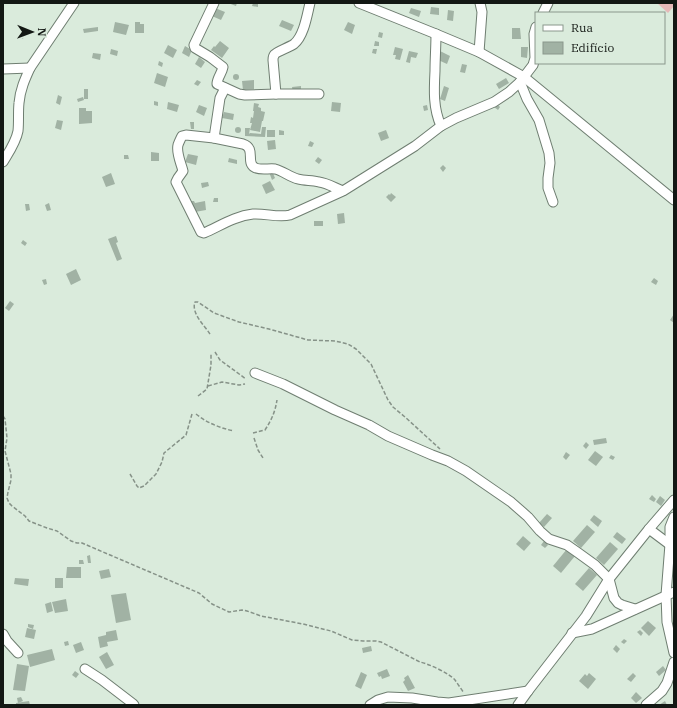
<svg xmlns="http://www.w3.org/2000/svg" width="677" height="708" font-family="'IBM Plex Serif',serif">
<rect width="100%" height="100%" fill="#daebdc"/>
<polygon fill="#e6b8b8" points="657,3 674,3 674,6 668,13"/>
<g fill="#a1b2a4">
<polygon points="228,3 237,3 236,6"/>
<polygon points="253,3 258,3 258,7 252,6"/>
<polygon points="431,7 439,8 439,15 430,14"/>
<polygon points="215,8 225,12 221,20 212,16"/>
<polygon points="411,8 421,11 419,17 409,13"/>
<polygon points="448,10 454,11 453,21 447,20"/>
<polygon points="282,20 294,25 291,31 279,26"/>
<polygon points="115,22 129,25 126,35 113,32"/>
<polygon points="135,22 140,22 140,24 144,24 144,33 135,33"/>
<polygon points="348,22 355,25 352,34 344,30"/>
<polygon points="98,27 98,31 84,33 83,29"/>
<polygon points="512,28 520,28 521,39 512,39"/>
<polygon points="379,32 383,33 382,38 378,37"/>
<polygon points="21,33 24,35 23,39 19,37"/>
<polygon points="220,41 229,48 222,58 211,50 214,46 215,47"/>
<polygon points="375,41 379,42 379,46 374,46"/>
<polygon points="168,45 177,50 173,58 164,53"/>
<polygon points="185,46 192,50 189,57 182,53"/>
<polygon points="395,47 403,49 400,60 395,59 396,55 393,55"/>
<polygon points="521,47 528,47 527,58 521,57"/>
<polygon points="111,49 118,51 117,56 110,54"/>
<polygon points="373,49 377,49 376,54 372,53"/>
<polygon points="409,51 418,53 416,58 411,57 410,63 406,62"/>
<polygon points="440,51 450,56 447,64 436,59"/>
<polygon points="93,53 101,54 100,60 92,58"/>
<polygon points="199,57 205,62 201,68 195,64"/>
<polygon points="159,61 163,63 162,67 158,65"/>
<polygon points="462,64 467,65 465,73 460,72"/>
<polygon points="157,73 168,77 165,87 154,83"/>
<circle cx="236" cy="77" r="3"/>
<polygon points="506,78 509,83 499,89 496,84"/>
<polygon points="197,80 201,82 198,86 194,84"/>
<polygon points="254,80 254,89 243,90 242,81"/>
<polygon points="301,86 301,92 293,93 292,87"/>
<polygon points="444,86 449,88 445,101 440,99"/>
<rect x="84" y="89" width="4" height="10"/>
<polygon points="58,95 62,97 60,105 56,103"/>
<polygon points="83,97 84,100 78,102 77,99"/>
<polygon points="154,101 158,102 158,106 154,105"/>
<polygon points="168,102 179,105 177,112 167,109"/>
<polygon points="332,102 341,103 340,112 331,111"/>
<polygon points="254,103 259,104 258,107 261,108 261,111 265,112 263,121 262,121 260,132 250,130 252,123 250,123 251,117 253,118 254,111 253,111"/>
<polygon points="497,104 500,107 498,110 494,107"/>
<polygon points="199,105 207,108 204,116 196,112"/>
<polygon points="427,105 428,110 424,111 423,106"/>
<polygon points="79,108 86,108 86,111 92,111 92,123 79,124"/>
<polygon points="224,112 234,114 233,120 222,118"/>
<polygon points="57,120 63,121 61,130 55,128"/>
<polygon points="190,122 194,122 194,129 191,129"/>
<circle cx="238" cy="130" r="3"/>
<polygon points="262,127 266,127 265,137 245,136 245,128 250,128 249,134 250,133 261,134"/>
<rect x="267" y="130" width="8" height="7"/>
<polygon points="279,130 284,131 284,135 279,135"/>
<polygon points="386,130 389,138 381,141 378,133"/>
<polygon points="275,140 276,149 268,150 267,141"/>
<polygon points="310,141 314,143 312,147 308,146"/>
<polygon points="151,152 159,153 159,161 151,161"/>
<polygon points="188,154 198,156 196,165 185,162"/>
<polygon points="124,155 128,155 129,159 124,159"/>
<polygon points="318,157 322,160 319,164 315,161"/>
<polygon points="229,158 237,160 237,164 228,162"/>
<polygon points="443,165 446,168 443,172 440,168"/>
<polygon points="272,171 275,178 272,180 269,172"/>
<polygon points="111,173 115,184 106,187 102,177"/>
<polygon points="270,181 275,190 266,194 262,185"/>
<polygon points="208,182 209,186 202,188 201,183"/>
<polygon points="391,193 396,197 391,202 386,197 389,194 390,195"/>
<polygon points="214,198 218,198 218,202 213,202"/>
<polygon points="191,201 194,201 195,203 205,201 206,210 195,212 194,207 192,207"/>
<polygon points="49,203 51,210 47,211 45,205"/>
<polygon points="25,204 29,204 30,210 26,211"/>
<polygon points="344,213 345,223 338,224 337,214"/>
<rect x="314" y="221" width="9" height="5"/>
<polygon points="116,236 118,242 116,243 122,259 117,261 108,239"/>
<polygon points="23,240 27,243 25,246 21,243"/>
<polygon points="76,269 81,280 71,285 66,274"/>
<polygon points="654,278 658,281 656,285 651,282"/>
<polygon points="46,279 47,284 44,285 42,280"/>
<polygon points="10,301 14,304 9,311 5,308"/>
<polygon points="674,314 674,323 670,320"/>
<polygon points="606,438 607,443 594,445 593,440"/>
<polygon points="586,442 589,445 586,449 583,446"/>
<polygon points="595,451 603,457 596,466 588,460"/>
<polygon points="566,452 570,455 566,460 563,457"/>
<polygon points="611,455 615,457 613,460 609,458"/>
<polygon points="652,495 656,499 654,502 649,499"/>
<polygon points="660,496 665,500 661,506 656,502"/>
<polygon points="547,514 552,518 544,527 539,523"/>
<polygon points="594,515 602,521 598,527 590,520"/>
<polygon points="587,525 595,532 581,548 573,541"/>
<polygon points="617,532 626,539 622,544 613,537"/>
<polygon points="523,536 531,543 524,551 516,544"/>
<polygon points="544,541 548,545 545,548 541,545"/>
<polygon points="610,542 618,549 604,565 596,558"/>
<polygon points="567,549 575,556 561,573 553,566"/>
<polygon points="90,555 91,563 88,563 87,556"/>
<polygon points="79,560 83,560 84,564 79,564"/>
<polygon points="67,567 81,567 81,578 66,578"/>
<polygon points="589,568 597,575 583,591 575,584"/>
<polygon points="109,569 111,577 101,579 99,571"/>
<polygon points="15,578 29,579 28,586 14,584"/>
<rect x="55" y="578" width="8" height="10"/>
<polygon points="126,593 131,620 116,623 111,595"/>
<polygon points="66,599 68,611 55,613 52,602"/>
<polygon points="51,602 53,611 47,613 45,604"/>
<polygon points="648,621 656,628 649,636 641,628"/>
<polygon points="28,624 34,625 33,629 28,627"/>
<polygon points="27,628 36,630 34,639 25,637"/>
<polygon points="116,630 118,640 107,642 108,646 100,648 98,637 106,635 106,632"/>
<polygon points="640,630 643,633 641,636 637,632"/>
<polygon points="624,639 627,641 624,644 621,642"/>
<polygon points="68,641 69,645 65,646 64,642"/>
<polygon points="81,642 84,650 76,653 73,645"/>
<polygon points="616,645 620,649 617,653 613,649"/>
<polygon points="371,646 372,651 363,653 362,648"/>
<polygon points="52,649 55,660 30,667 27,655"/>
<polygon points="107,652 114,665 106,669 99,657"/>
<polygon points="17,664 29,666 25,691 13,690"/>
<polygon points="663,666 666,670 659,676 656,672"/>
<polygon points="387,669 390,676 382,679 381,676 379,677 377,673"/>
<polygon points="75,671 79,674 76,678 72,675"/>
<polygon points="361,672 367,675 361,689 355,686"/>
<polygon points="589,673 596,679 588,689 579,681 585,674 587,676"/>
<polygon points="633,673 636,676 631,682 627,679"/>
<polygon points="408,675 415,688 408,691 403,682 405,680 404,678"/>
<polygon points="636,692 642,698 636,703 631,698"/>
<polygon points="21,697 23,701 18,703 17,698"/>
<polygon points="29,701 30,705 16,705 16,703"/>
<polygon points="665,701 667,705 659,705"/>
</g>
<g fill="none" stroke-linecap="round" stroke-linejoin="round">
<defs>
<g id="minor">
<path d="M214,3l-20,42 1,3 15,9 13,10c-1,6 -6,11 -6,17l22,10 6,1 31,-1h43"/>
<polyline points="359,3 436,34 479,52 524,77 674,200"/>
<polyline points="543,13 548,3"/>
<path d="M436,34c0,12 -1,25 -1,37 -1,19 -2,37 6,55"/>
<polyline points="479,52 482,12 480,3"/>
<polyline points="3,69 30,68"/>
<polyline points="520,82 527,99 539,120 549,153 550,163 548,178 548,188 553,202"/>
<path d="M276,94l-3,-34c0,-2 0,-4 2,-6 1,-2 15,-7 19,-10 10,-8 13,-29 16,-41"/>
<polyline points="214,138 220,98 225,88"/>
<path d="M3,162c6,-10 13,-20 15,-31 1,-9 0,-19 1,-28 1,-13 6,-24 11,-35l44,-65"/>
<path d="M343,191c-8,-3 -16,-8 -24,-9 -7,-2 -14,-1 -21,-3 -8,-2 -15,-8 -23,-10 -6,-1 -16,2 -21,-2 -8,-5 2,-19 -11,-23l-29,-6 -28,-3 -4,1c-1,2 -3,6 -4,9 -2,8 3,18 5,26l-5,7 -2,4 25,50 3,1c16,-7 31,-17 49,-19 12,-1 25,4 37,1l53,-24 72,-45 26,-20 15,-8 38,-16 15,-10 11,-10 13,-17 2,-7 -1,-24 2,-7"/>
<polyline points="255,373 283,384 335,410 369,425 388,436 432,455 448,461 466,471 511,502 528,517 540,531 549,539 567,545 577,552 595,565 609,579 614,598 618,603 622,605 635,609"/>
<polyline points="674,517 670,527 670,544 666,595 667,622 674,653"/>
<polyline points="649,529 673,547"/>
<polyline points="572,633 592,629 674,592"/>
<polyline points="3,634 7,641 18,653"/>
<polyline points="85,669 102,680 132,703 134,705"/>
<polyline points="370,705 378,700 388,697 412,698 437,702 449,703 528,691"/>
<polyline points="518,705 528,691 586,616 609,579 649,529 674,500"/>
<polyline points="646,705 662,691 667,683 674,662"/>
</g>
</defs>
<use href="#minor" stroke="#6f7e71" stroke-width="11"/>
<g stroke="#869288" stroke-width="1.5" stroke-dasharray="4 2" stroke-linecap="butt">
<path d="M210,334c-6,-9 -19,-21 -15,-32h3l16,11 25,9 30,7 39,11 27,1 13,3 8,5 15,15 17,36 5,7 12,10 35,32"/>
<polyline points="215,352 220,360 246,379"/>
<polyline points="208,386 222,382 239,385 245,384"/>
<polyline points="198,396 207,389 211,365 211,353"/>
<path d="M196,414c11,9 24,14 38,17"/>
<path d="M3,416l2,3 2,19 -2,13 6,23v6l-3,12 -1,6 2,5 3,3 13,10 4,5 18,7 10,3 14,10 6,2h5l7,3 110,47 13,11 17,8 13,-2 5,1 14,5 42,8 28,7 21,9 11,1h13l5,1 39,20c9,2 29,11 35,18 3,4 6,9 9,13"/>
<path d="M253,433l12,-3c7,-11 10,-18 12,-30"/>
<polyline points="254,438 258,450 263,458"/>
<polyline points="130,474 137,486 139,488 144,486 156,474 162,462 164,453 186,435 192,414"/>
</g>
<use href="#minor" stroke="#fff" stroke-width="9"/>
</g>
<rect width="677" height="708" fill="none" stroke="#131814" stroke-width="8"/>
<rect x="535" y="12" width="130" height="52" fill="#daebdc" stroke="#8a978c"/>
<rect x="543" y="25" width="20" height="6" fill="#ffffff" stroke="#8a978c"/>
<text x="571" y="32" font-size="12" fill="#131814">Rua</text>
<rect x="543" y="42" width="20" height="12" fill="#a1b2a4" stroke="#8a978c"/>
<text x="571" y="52" font-size="12" fill="#131814">Edifício</text>
<g transform="translate(32 32) rotate(91)" stroke="#daebdc" stroke-width="3" paint-order="stroke">
<path d="M0-3L7 15L0 10L-7 15Z" fill="#131814"/>
<text y="-6" font-size="11" font-weight="bold" text-anchor="middle" fill="#131814">N</text>
</g>
</svg>
